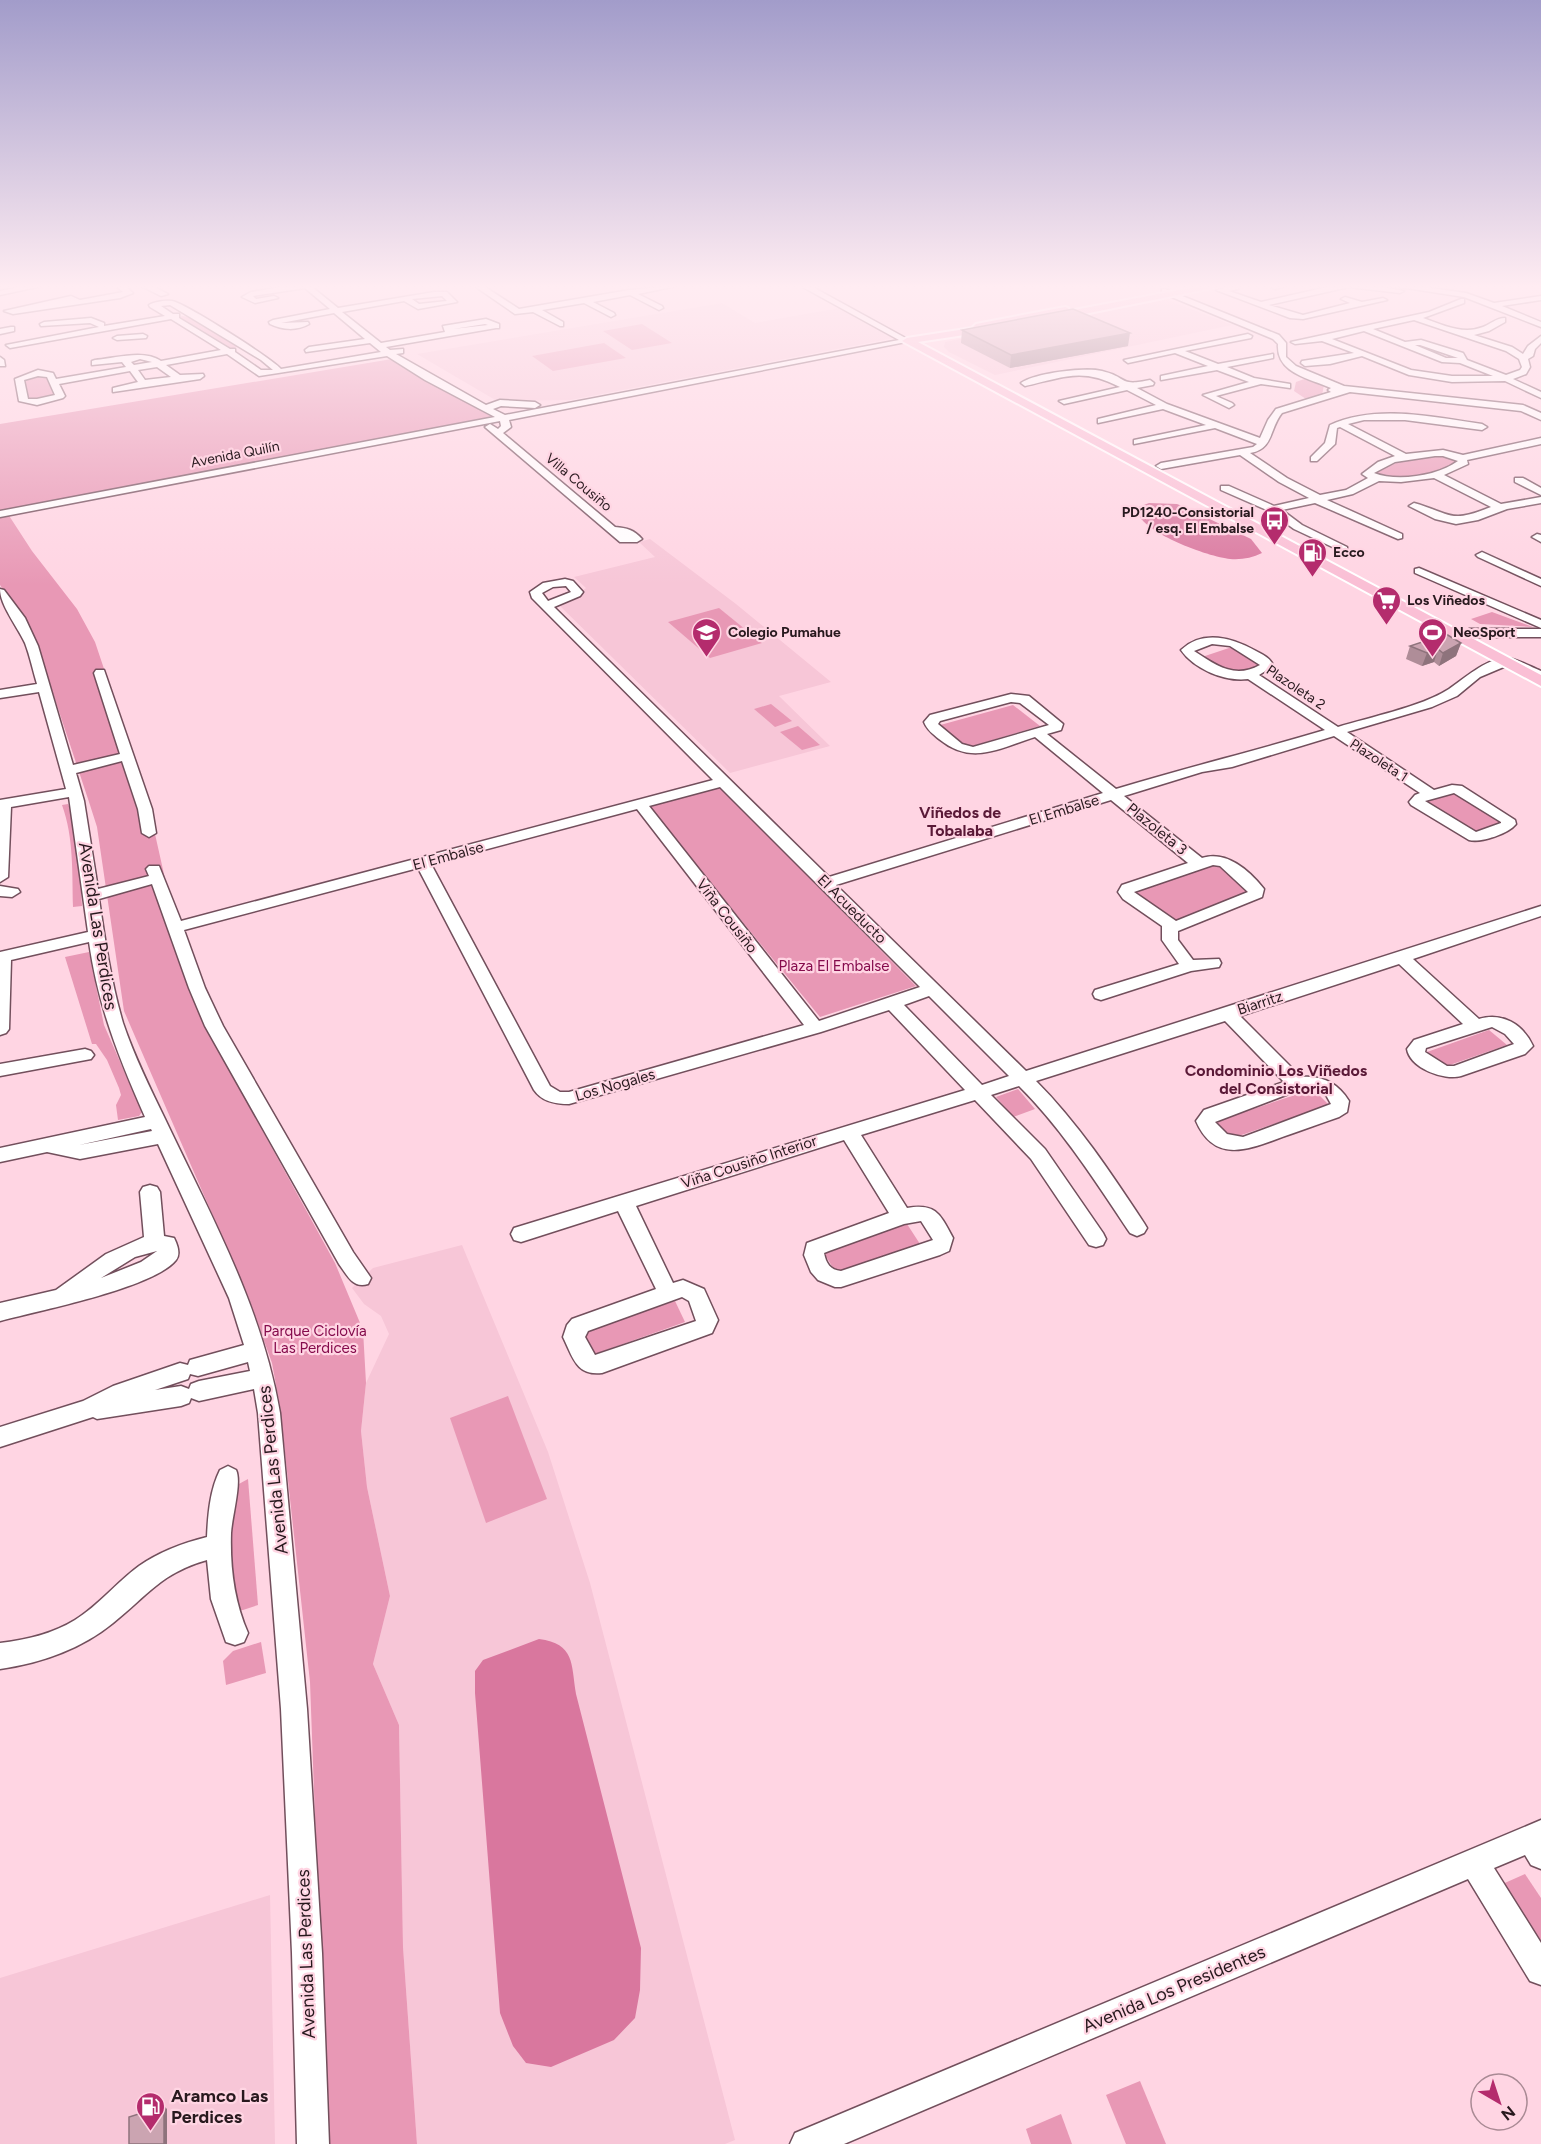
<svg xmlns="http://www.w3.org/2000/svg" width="1541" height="2144" font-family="Figtree,sans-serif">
<rect width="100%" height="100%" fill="#ffd5e3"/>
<g fill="#f7c6d7">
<polygon points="1165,299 1232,325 995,375 949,352 944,347 945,342"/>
<polygon points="722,303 755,323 840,308 894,338 570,400 497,401 417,354"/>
<polygon points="650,539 736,604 831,682 779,696 830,746 730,773 559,605 569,602 586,588 574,577 655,557 639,542"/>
<polygon points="462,1245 548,1452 590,1583 735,2140 725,2144 417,2144 403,1947 399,1725 373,1664 390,1596 367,1487 361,1431 366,1383 389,1334 381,1316 364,1304 352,1288 373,1268"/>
<polygon points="270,1895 275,2144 0,2144 0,1978"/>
</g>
<g fill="#e898b5">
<polygon points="182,316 189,317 238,347 229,349 179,318"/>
<polygon points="642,324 672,343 632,350 603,331"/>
<polygon points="604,343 626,358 553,371 532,356"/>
<polygon points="392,359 492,417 6,511 32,551 77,609 95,642 146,794 190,990 207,1029 335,1263 363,1330 366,1383 361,1431 367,1487 390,1596 373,1664 399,1725 403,1947 417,2144 327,2144 310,1682 280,1407 272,1363 249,1299 124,1011 97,827 90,805 40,654 25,622 0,585 0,424"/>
<polygon points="46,375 58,395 27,401 23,378"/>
<polygon points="1307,378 1324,385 1322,395 1306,399 1294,391 1296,382"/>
<path d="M1440,454l19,7c-25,16 -59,19 -88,13l30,-13z"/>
<polygon points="719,608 762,643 710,658 668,622"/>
<polygon points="1492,612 1533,627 1480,624 1471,619"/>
<polygon points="1232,647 1264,667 1231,677 1199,658"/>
<polygon points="771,704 792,721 775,727 754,709"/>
<polygon points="1013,705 1040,726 959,750 933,727"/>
<polygon points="798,726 820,745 802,750 780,732"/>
<polygon points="720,787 916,986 820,1017 649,807"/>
<polygon points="1452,792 1506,824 1475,836 1422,803"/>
<path d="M68,804l8,19 6,83 -9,1c-1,-34 1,-69 -11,-102z"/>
<polygon points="1216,862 1258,894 1176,926 1135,892"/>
<polygon points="89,952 104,1025 142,1112 139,1116 118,1120 116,1105 121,1095 119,1088 107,1060 96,1044 92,1044 65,957"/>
<polygon points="1489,1030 1507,1045 1444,1067 1427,1052"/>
<polygon points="1018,1089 1035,1109 1013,1117 996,1097"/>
<polygon points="1313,1089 1329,1105 1230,1139 1214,1122"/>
<polygon points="907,1224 920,1244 836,1273 824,1253"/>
<polygon points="675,1301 685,1322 592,1355 583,1332"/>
<polygon points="508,1396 547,1499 486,1523 450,1418"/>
<polygon points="248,1479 258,1605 243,1610 232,1611 226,1546 237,1485"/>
<polygon points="261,1642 266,1673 226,1685 223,1661 233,1651"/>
<polygon points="1525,1874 1541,1898 1541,1956 1498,1886"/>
<polygon points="1140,2081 1166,2144 1126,2144 1106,2095"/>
<polygon points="1061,2114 1072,2144 1031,2144 1026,2129"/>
</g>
<g fill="#d9779e">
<path d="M1149,503l28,1 10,4 64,31 11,14c-10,5 -21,7 -32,6 -21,-2 -92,-27 -94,-51z"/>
<path d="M539,1639c36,5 32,24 37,55l65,254 -1,42 -5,28 -21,22 -63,27 -25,-4 -13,-17 -13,-33 -25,-320v-22l8,-11z"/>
</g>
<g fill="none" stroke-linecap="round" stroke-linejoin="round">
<defs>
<g id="minor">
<polygon points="29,285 46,285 0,295 0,291"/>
<polygon points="115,285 124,285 133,293 120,298 13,314 4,311 71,296 80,300 123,292"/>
<polygon points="139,285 150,285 168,294 161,296"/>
<path d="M294,285h20l-2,2 26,21 96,-16h13l10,10 -39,7 -14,-8 -62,11 39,31 64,-11 -2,-6 43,-7 13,5v4h-3l-110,19 4,3 13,-1v4l-7,1 90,51 14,-5 35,2 5,3 -5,3 -34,-2 -8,3 12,6 394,-75 -100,-55h10l102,56 -402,79 2,7 -8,6 112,94c12,1 19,3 27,12l-5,3h-17l-135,-115 5,-3 8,5 3,-3 -1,-5 -500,96v-6l495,-94 -70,-37 -38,-24 -128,20 -32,-22 -61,11 14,10 23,-1 1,2 -4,3 -87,13v-4l25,-6 -8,-11 -71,13 6,12 -2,2 -26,7 -18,-4 -4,-22 23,-9 15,3 3,6 70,-12 -4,-5 -30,3v-4l3,-1c21,-2 49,-11 66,1l60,-11 -50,-31 -161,29 -4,-3 93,-18 -9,-4 -49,3 -1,-2 4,-2 47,-4 13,5v3l61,-10 -15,-9 -1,-2c5,-3 16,-5 23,-4 13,2 99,57 109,68l100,-17 -11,-9 -64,9 -1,-2 4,-3 56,-8 -31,-26 -53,10 27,-1 1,2c-12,7 -27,6 -39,0l-1,-2 4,-2 57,-11 -25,-21 -52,8 3,3 18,-3 4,2 -23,5 -13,-6 9,-5zM442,296l5,5 -28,3 -7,-5zM170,305l91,55 12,10h-12l-26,-18v-3h-5l-51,-31v-4h-6l-12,-8zM485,324l3,1 -35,4zM140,359l12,3 -18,3 -3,-3zM157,367l14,10 -26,3 -7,-10zM38,376l9,1 8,18 -18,4h-9l-4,-19z"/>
<polygon points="473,285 482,285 519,309 629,290 681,285 638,294 662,306 663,308 659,310 630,295 593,302 614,313 615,315 611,317 584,303 542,310 563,322 563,326 560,326 533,312 515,314"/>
<polygon points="1238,285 1238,289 1229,291 1261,302 1336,285 1371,285 1404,291 1400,293 1349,287 1269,305 1303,315 1350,303 1341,299 1345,297 1362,302 1383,298 1387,300 1303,319 1290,318 1216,290"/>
<polygon points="1273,285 1288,285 1275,289 1271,287"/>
<polygon points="1387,285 1409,285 1466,293 1494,303 1541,296 1541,300 1502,306 1541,322 1541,327 1464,297"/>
<path d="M1165,289l114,46 7,8v14l10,9 48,20 179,19 18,8v7l-20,-9 -171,-19 -68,21c-13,16 -8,36 -32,40l37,25 33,17 26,-5 22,-12 -6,-4 16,-12 17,-6 -55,-29 -3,1 -2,16 -18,17h-6v-4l14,-14 5,-18c47,-21 102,-8 152,-1l5,3 -5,3 -77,-10h-41l-16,4 58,30 37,-4 20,5 78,-17v6l-74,16 1,4 -24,11 57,29 40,-7v6l-34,6 -29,11 -22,4 -21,-5 -26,-13 5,-3c39,11 34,21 77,4l-57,-29 -33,4 -22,-1 -26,13 -26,6 75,34v4l-4,1 -83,-36 -33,7 20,15 45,22v4l-4,1 -49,-23 -25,-18 -48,-21v-4h8l45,20 35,-8 -30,-16 -39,-27 -79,14 -5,-3 5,-3 92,-16 4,-3 -42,-16 -81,16v-4l72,-15 -43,-16 -65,14v-4l58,-14 -29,-15 -63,14 -5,-3 61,-14c-38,-20 -56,-10 -95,-1l-4,-3c14,-10 64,-16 81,-12 26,6 16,16 48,9l4,3 -1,2 -16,3 30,16 93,34 8,-18 8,-11 55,-17 -3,-2 3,-2c-23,-10 -55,-15 -53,-44l-5,-5 -111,-46v-4zM1435,456h8l15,5c-20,15 -61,21 -84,12l21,-11z"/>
<path d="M1461,299h3v4l-41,15c20,7 40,17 60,9 8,-3 13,-9 22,-9v4l-16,9 -15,4 38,12 11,7 5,-8 13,-10v7l-6,6 -2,7 -5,3 2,8 -4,7 -13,5 28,13v6l-36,-17 -53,1 -43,-7 -47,-19 -32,8 -25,2 -4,-3 1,-2 52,-8 -32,-12 -27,3 -4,-2 138,-30zM1414,320l92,31 13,8 3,8 -2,3 -14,5 -39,-15 -4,-7 -42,-13 -16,2 -32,-13zM1364,331l78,31 18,1 33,13h-41l-41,-6 -79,-31zM1415,345h5l38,13h-12z"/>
<polygon points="11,327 14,327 14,331 0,334 0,329"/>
<polygon points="143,334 147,336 146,338 117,340 113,338 117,336"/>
<polygon points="1248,334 1252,336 1251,338 1185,351 1218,364 1273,354 1273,358 1227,367 1254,378 1290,384 1290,388 1261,384 1216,396 1232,403 1234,405 1229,408 1203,395 1249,382 1217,370 1161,380 1161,376 1208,366 1175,353 1128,363 1124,360"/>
<polygon points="0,357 4,360 5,366 0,366"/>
<polygon points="1515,478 1523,478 1541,488 1541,495 1515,482"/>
<polygon points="1537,534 1541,535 1541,542 1532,537"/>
<polygon points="1482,552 1541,579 1541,586 1478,557 1476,555"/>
<polygon points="1419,568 1541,620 1541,628 1415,573 1415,569"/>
<path d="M565,579l8,2 10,11 -3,4 -26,11 275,270 274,-84 -68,-56c-36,11 -63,29 -96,2 -6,-5 -12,-9 -15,-17l6,-7 81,-21 18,2 34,28 -2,6 -14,4 69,55c69,-21 139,-38 209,-59l-77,-51c-23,3 -54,-10 -67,-29 22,-21 52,-12 75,1 7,4 15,7 17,15l-14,9 79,52c32,-10 83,-20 111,-38 15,-10 36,-30 57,-31 10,0 25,9 35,13v8l-35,-13 -26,11 -23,19 -25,11 -85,25 87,58 18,-5 10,1 53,34 1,4c-8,10 -35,19 -47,16l-58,-35 -2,-3 6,-7 5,-2 -86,-57 -102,31 -30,5 -78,24 78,62c24,-8 47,12 62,31l-2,8 -84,34v9l15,20 26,-1 2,4 -2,4 -28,4 -90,29 -6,-2 -2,-4 2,-4 84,-26 -17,-24v-14l-39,-27 -5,-7 4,-7 66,-22 -77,-63 -275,85 190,186 515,-165v10l-128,43 66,60c23,-7 44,5 54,27l-8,8 -64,22c-17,5 -51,-8 -54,-27l7,-9 49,-16 -64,-60 -159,52 61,61c21,-2 37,6 48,24l-2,11 -8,5c-18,6 -36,13 -54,19 -35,13 -70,29 -89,-15l8,-11 80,-28 -59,-61 -189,60c42,42 75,92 108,142l3,5 -3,5 -7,3 -7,-3c-34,-51 -67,-103 -111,-147l-28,9 54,54 58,84 3,6 -3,6 -7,2 -7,-2 -58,-86 -56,-59 -114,35 46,73c29,-5 33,6 46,30l-4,13 -9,4 -99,32h-6l-17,-7 -7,-8 -7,-17 3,-12 82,-30 -45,-73 -208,66 37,77 10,-3 21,9 14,31 -6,13 -110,40c-26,3 -29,-16 -39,-36l4,-12 5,-6 84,-30 -38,-78 -97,31 -7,-2 -3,-6 3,-6 451,-138 -76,-80 -68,22 -252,72c-13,0 -27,-2 -35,-14l-116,-222 -234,62 21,58 18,38 130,226 18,26 -3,6c-15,5 -21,-9 -29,-20l-134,-238 -16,-38 -37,-104 -53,15c6,41 12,83 24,124 11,33 27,65 42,96 46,97 97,188 115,294l27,296 15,244 7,191h-32l-5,-191 -11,-244 -23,-296 -4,-24 -55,12 -8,-3 -2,5 -8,3 -84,13 -4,-2 -93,30v-20l83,-26 30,-15 67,-23 8,2 2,-5 54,-15 -15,-47 -71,-154 -78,15 -33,-7 -47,10v-14l145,-31c-26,-59 -47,-111 -56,-175l-78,18 -2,69 -3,4 -6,2v-83l88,-20 -19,-135 -58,10 -3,70 -8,5v-82l66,-11 -27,-97 -39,6v-8l37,-6c-4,-13 -7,-28 -12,-41 -8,-17 -25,-38 -25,-54l4,1 21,28 13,28 35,119 47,-11 -26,-81 2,-3h8l48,139 4,24 -7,4 -7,-4 -4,-24 -16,-48 -46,12 8,28 14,88 51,-13 -3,-7 3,-3h10l22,55 532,-141 -181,-182 -2,-6 13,-9zM566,586l5,6 -23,9 -6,-8 11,-6zM1212,644l18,2 30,19c-25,14 -43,1 -66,-14zM1011,702l9,1 29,22 -76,22 -11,-3 -24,-20 2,-3zM720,787l200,200 -101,34 -170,-215zM1454,793l47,29v1l-25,9 -51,-31zM637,809l167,216 -235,67h-9l-10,-6 -119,-222zM1213,865l7,1 28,26 -72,29 -42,-29zM929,996l80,80 -27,9 -78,-80zM1492,1027l13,7 9,10 -60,22h-7l-22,-14 1,-4zM1312,1089l14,6 5,9 -88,33 -16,-3 -12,-12 84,-32zM151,1129l1,2 -73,14zM921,1221l12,19 -92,31c-11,-1 -15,-8 -17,-18l5,-2 75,-27zM682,1297l7,4 7,20 -101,34 -10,-18 3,-6zM248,1362l2,9 -51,10 -8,3 -2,5 -8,-3 -26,4 33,-11 2,-5 8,2z"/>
<polygon points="1469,629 1541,629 1541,637 1471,637 1464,641 1456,641 1456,635"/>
<polygon points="0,886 18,889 20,892 12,897 0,896"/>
<polygon points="85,1049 91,1051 94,1055 91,1059 0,1076 0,1064"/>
<path d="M150,1185l7,2 3,5 4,44 10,2c3,6 7,16 2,22 -22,28 -139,51 -176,61v-18l56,-13 50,-36 38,-17 -4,-45 3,-5zM157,1251l-16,11 -40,16 34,-21z"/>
<path d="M228,1466l8,4c6,12 -4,46 -5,63 -1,35 3,68 17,100l-4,9 -9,3 -9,-3 -15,-43 -4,-39c-46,13 -59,35 -94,63 -32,26 -72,40 -113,46v-26c26,-3 52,-9 75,-23 24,-15 41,-37 64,-54 20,-14 44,-23 68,-29 1,-23 3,-47 13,-67z"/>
<polygon points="1541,1820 1541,1869 1531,1865 1525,1855 1494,1868 1541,1943 1541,1985 1530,1981 1468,1879 844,2144 790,2144 795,2133"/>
</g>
<polygon id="major" points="1206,285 1227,285 1050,321 1046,320 1046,317 995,326 995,330 991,331 918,342 1541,675 1541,686 902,341 907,338 972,328 976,324 1065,307 1068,308 1069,311"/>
</defs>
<use href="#minor" stroke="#724f5c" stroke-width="3"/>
<use href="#major" stroke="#fff" stroke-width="4"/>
<use href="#minor" fill="#fff" fill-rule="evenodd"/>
<use href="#major" fill="#fabfd5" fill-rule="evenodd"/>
</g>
<g fill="#af8d98">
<polygon points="962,330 1128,346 1010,368 961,343"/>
<polygon points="1461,643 1456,656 1439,666 1434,662 1422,666 1406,659 1410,646"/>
</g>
<g fill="#8e737c">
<polygon points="1130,333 1128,346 1010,368 1011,355"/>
<polygon points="1461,643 1456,656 1439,666 1443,653"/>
<polygon points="1438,649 1434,662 1422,666 1427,653"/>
<polygon points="164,2106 167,2109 167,2144 164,2144"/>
</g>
<g fill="#cba4b1" stroke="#8e737c" stroke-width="1.5">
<polygon points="1073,309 1130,333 1011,355 962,330"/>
<polygon points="1446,634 1461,643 1443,653 1438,649 1427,653 1410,646"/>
<polygon points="164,2106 164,2144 129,2144 129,2117"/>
</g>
<linearGradient id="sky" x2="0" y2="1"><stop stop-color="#a29cca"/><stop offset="0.49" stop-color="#ffecf2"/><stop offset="1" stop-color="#ffecf2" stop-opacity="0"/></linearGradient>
<rect width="1541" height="585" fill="url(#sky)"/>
<defs>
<symbol id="bus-pin" viewBox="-11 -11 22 30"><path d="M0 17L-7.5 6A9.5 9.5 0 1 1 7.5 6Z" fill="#b42c6d" stroke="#ffd5e3"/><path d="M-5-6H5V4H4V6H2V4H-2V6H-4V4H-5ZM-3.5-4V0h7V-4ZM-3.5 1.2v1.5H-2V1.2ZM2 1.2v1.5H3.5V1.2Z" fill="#fff"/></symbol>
<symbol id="fuel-pin" viewBox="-11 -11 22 30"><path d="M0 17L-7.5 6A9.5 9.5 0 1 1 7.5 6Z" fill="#b42c6d" stroke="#ffd5e3"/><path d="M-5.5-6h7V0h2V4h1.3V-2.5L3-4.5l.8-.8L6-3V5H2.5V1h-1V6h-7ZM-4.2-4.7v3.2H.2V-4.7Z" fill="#fff"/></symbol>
<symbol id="supermarket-pin" viewBox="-11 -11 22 30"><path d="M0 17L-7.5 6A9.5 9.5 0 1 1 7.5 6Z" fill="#b42c6d" stroke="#ffd5e3"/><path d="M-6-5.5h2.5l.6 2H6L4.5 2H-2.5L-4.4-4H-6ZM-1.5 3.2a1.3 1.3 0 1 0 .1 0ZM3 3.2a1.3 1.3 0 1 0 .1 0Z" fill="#fff"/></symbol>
<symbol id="school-pin" viewBox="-11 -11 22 30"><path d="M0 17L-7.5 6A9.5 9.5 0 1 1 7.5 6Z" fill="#b42c6d" stroke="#ffd5e3"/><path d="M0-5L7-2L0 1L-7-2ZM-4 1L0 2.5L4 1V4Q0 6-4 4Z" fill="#fff"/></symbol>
<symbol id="stadium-pin" viewBox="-11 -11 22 30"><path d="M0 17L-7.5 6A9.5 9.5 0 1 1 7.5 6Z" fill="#b42c6d" stroke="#ffd5e3"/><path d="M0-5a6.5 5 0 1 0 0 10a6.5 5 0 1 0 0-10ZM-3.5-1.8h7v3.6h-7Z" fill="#fff"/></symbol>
</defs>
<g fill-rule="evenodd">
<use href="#bus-pin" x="1258" y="504" width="33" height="45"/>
<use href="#fuel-pin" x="1296" y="536" width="33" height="45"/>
<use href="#supermarket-pin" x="1370" y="584" width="33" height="45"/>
<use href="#school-pin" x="690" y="616" width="33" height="45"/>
<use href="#stadium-pin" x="1416" y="616" width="33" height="45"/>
<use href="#fuel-pin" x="134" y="2090" width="33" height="45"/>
</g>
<g text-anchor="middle" stroke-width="4.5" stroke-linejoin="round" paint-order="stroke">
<g font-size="14" fill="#28191e" stroke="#ffd5e3">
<text transform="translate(235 454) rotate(-11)" y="5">Avenida Quilín</text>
<text transform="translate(579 482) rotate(40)" y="5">Villa Cousiño</text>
<text transform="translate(1296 687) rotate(34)" y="5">Plazoleta 2</text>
<text transform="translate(1379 760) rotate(33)" y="5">Plazoleta 1</text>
</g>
<g font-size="14" font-weight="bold" fill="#28191e" stroke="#ffd5e3" text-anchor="start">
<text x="1254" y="517" text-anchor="end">PD1240-Consistorial<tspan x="1254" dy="16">/ esq. El Embalse</tspan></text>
<text x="1333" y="557">Ecco</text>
<text x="1407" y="605">Los Viñedos</text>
<text x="728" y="637">Colegio Pumahue</text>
<text x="1453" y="637">NeoSport</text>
</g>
<g font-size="15" fill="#28191e" stroke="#ffd5e3">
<text transform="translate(1064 810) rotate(-17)" y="5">El Embalse</text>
<text transform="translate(1157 829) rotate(39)" y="5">Plazoleta 3</text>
<text transform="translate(448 856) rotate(-15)" y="5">El Embalse</text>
<text transform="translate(852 909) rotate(45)" y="5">El Acueducto</text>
<text transform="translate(727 916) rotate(52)" y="5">Viña Cousiño</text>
<text transform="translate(1260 1003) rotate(-18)" y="5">Biarritz</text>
<text transform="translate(615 1085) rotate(-16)" y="5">Los Nogales</text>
<text transform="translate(749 1162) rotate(-18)" y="5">Viña Cousiño Interior</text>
</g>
<g font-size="15" fill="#850b4c" stroke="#ffd5e3">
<text x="834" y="971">Plaza El Embalse</text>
<text x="315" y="1336">Parque Ciclovía<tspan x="315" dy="17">Las Perdices</tspan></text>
</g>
<g font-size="16" font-weight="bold" fill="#5a1937" stroke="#ffd5e3">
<text x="960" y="818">Viñedos de<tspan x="960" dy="18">Tobalaba</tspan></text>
<text x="1276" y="1076">Condominio Los Viñedos<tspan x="1276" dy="18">del Consistorial</tspan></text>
</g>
<g font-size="18" fill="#28191e" stroke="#ffd5e3">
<text transform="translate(98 926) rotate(81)" y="6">Avenida Las Perdices</text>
<text transform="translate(273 1470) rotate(-96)" y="6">Avenida Las Perdices</text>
<text transform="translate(306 1954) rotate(-92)" y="6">Avenida Las Perdices</text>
<text transform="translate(1174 1989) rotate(-23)" y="6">Avenida Los Presidentes</text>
</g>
<g font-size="18" font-weight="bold" fill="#28191e" stroke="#ffd5e3" text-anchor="start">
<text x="171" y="2102">Aramco Las<tspan x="171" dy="21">Perdices</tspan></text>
</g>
</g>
<g transform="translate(1499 2102) rotate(141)"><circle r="28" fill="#ffd5e3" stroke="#a98a94" stroke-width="1.5"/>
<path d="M0-4.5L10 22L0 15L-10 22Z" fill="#b42c6d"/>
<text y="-9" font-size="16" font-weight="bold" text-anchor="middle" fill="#28191e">N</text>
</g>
</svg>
